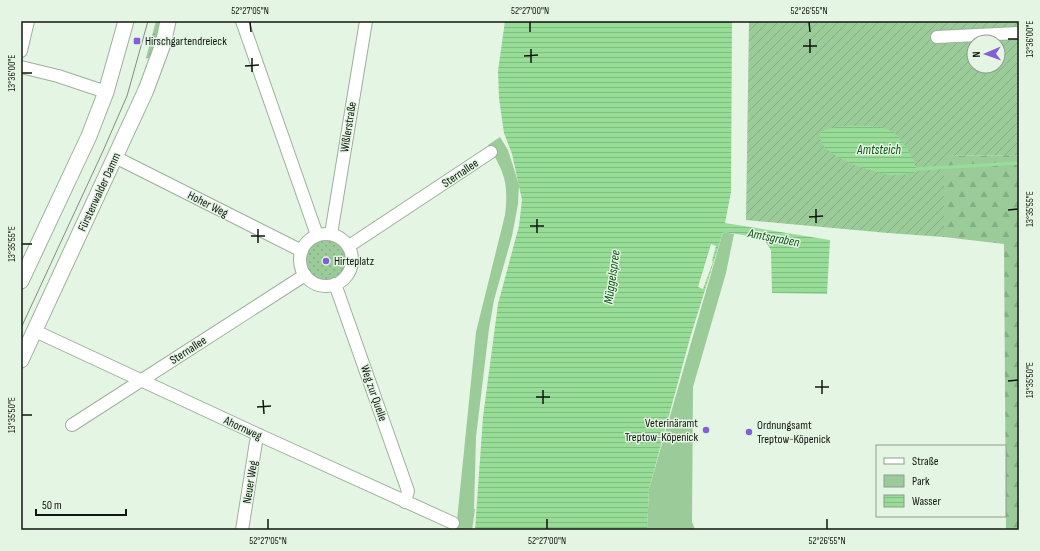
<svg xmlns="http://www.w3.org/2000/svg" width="1040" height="551" font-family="'Sofia Sans Condensed',sans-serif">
<defs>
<pattern id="grass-dots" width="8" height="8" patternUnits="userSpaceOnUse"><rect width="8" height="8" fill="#9acb99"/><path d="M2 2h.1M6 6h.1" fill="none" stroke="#84ae83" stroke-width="1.8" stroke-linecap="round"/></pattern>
<pattern id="forest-firs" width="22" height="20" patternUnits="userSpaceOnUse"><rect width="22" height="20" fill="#9acb99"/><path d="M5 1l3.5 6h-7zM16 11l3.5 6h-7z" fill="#84ae83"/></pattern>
<pattern id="garden-furrows" width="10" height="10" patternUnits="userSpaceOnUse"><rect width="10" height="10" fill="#9acb99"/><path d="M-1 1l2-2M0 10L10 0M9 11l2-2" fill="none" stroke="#84ae83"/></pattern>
<pattern id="water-rules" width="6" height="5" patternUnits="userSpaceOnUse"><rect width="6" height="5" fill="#97dc97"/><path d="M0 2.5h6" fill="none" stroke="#81bc81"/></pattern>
</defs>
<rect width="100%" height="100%" fill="#e4f5e3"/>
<g fill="url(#grass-dots)">
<polygon points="156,21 163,21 152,59 146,58"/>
<circle cx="326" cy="260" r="21"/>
</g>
<polygon fill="url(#forest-firs)" points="1019,155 1019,530 1006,530 1004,244 944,237 944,156"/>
<g fill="#9acb99">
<path d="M500,137l8,13 11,35 -1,19 -6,32 -18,64 -5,29 -13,108 -2,72h1l-3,21h-16l20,-198 29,-117c4,-33 -1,-43 -17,-70z"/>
<polygon points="723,232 734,234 726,273 693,387 692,522 694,527 696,530 647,530 649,489"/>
</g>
<path fill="url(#garden-furrows)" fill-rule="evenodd" d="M749,21h270v134l-75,1v81l-56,-4 -142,-13zM974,42h24v24h-24z"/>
<g fill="url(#water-rules)">
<polygon points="505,21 732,21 731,192 725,223 830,240 827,294 772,293 771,250 763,238 723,232 690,338 649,489 647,530 475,530 483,417 498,304 519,226 522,200 512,154 504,133 499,98 498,71"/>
<path d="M873,126c7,1 14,2 20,6 9,7 24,29 23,40 -8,2 -18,4 -27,3 -16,-3 -68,-18 -69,-38 0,-2 -1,-3 2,-5 10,-8 38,-6 51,-6z"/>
</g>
<polygon fill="#e4f5e3" points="711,244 716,246 712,261 713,262 703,289 698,287"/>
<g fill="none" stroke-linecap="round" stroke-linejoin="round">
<polyline stroke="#97dc97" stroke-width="3.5" points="917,169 1019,163"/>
<defs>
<g id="minor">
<polyline points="242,21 317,235"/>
<polyline points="937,37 1019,33"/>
<polyline points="21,51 28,21"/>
<polyline points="21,67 58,76 106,92"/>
<polyline points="115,157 302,251"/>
<circle cx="326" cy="260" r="26"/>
<polyline points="331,234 366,21"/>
<polyline points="349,246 491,152"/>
<polyline points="335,284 408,491 405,502"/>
<polyline points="35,331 259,435 453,523"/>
<polyline points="72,425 305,275"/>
<polyline points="242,530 256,442 259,435"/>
</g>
<g id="major">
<polyline points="21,281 89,136 106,92 126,21"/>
<polyline points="21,360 146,90 163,44 168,21"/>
</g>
</defs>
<use href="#minor" stroke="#9faf9e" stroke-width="14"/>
<use href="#major" stroke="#9faf9e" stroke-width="17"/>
<use href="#minor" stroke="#fff" stroke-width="12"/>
<use href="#major" stroke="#fff" stroke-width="15"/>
<polyline stroke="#828e82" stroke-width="1" points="21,328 103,151 127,96 148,21"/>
</g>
<path fill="none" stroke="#101610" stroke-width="1.5" d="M250,22l1,10M530,22v10M809,22l1,10M810,39v14M1008,39h10M803,46h14M531,49v14M524,56l14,-1M252,58v14M245,66l14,-1M22,73h10M816,209v14M1008,210l10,-1M809,217l14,-1M537,219v14M530,226h14M258,229v14M251,236h14M22,244h10M822,380v14M1008,381l10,-1M815,387h14M543,390v14M536,397h14M263,400l1,14M257,407l14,-1M22,415h10M268,519v10M547,519v10M827,519v10"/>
<g fill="#845ed9" stroke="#e4f5e3" stroke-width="1.5">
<rect x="133" y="37" width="8" height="8" rx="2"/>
<circle cx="326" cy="261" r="4"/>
<circle cx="706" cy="430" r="4"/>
<circle cx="749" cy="432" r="4"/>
</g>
<g text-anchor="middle" stroke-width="3" stroke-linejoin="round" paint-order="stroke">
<g font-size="12" fill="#101610" stroke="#e4f5e3" text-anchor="start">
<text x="145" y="45">Hirschgartendreieck</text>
<text x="334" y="265">Hirteplatz</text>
<text x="698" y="427" text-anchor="end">Veterinäramt<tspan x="698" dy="14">Treptow-Köpenick</tspan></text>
<text x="757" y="429">Ordnungsamt<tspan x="757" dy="14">Treptow-Köpenick</tspan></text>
</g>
<g font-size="12" fill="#101610" stroke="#e4f5e3">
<text transform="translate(348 127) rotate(-81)" y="4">Wißlerstraße</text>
<text transform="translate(460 173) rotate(-34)" y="4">Sternallee</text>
<text transform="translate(99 192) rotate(-65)" y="4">Fürstenwalder Damm</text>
<text transform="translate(208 204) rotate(27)" y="4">Hoher Weg</text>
<text transform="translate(188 350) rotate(-33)" y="4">Sternallee</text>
<text transform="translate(374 393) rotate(71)" y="4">Weg zur Quelle</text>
<text transform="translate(243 428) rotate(25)" y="4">Ahornweg</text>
<text transform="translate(250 482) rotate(-81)" y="4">Neuer Weg</text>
</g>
<g font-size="13" font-style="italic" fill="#0c5515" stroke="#e4f5e3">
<text x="879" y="154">Amtsteich</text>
<text transform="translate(774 237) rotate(11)" y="5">Amtsgraben</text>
<text transform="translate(611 277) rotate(-82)" y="5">Müggelspree</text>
</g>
</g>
<rect width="1040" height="551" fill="none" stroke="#e4f5e3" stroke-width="44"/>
<rect x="876" y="445" width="130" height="72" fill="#e4f5e3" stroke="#8f9c8f"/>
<rect x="884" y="458" width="20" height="6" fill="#ffffff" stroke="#8f9c8f"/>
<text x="912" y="465" font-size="12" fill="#101610">Straße</text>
<rect x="884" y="475" width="20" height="12" fill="#9acb99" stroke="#8f9c8f"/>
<text x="912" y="485" font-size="12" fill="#101610">Park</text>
<rect x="884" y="495" width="20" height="12" fill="url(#water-rules)" stroke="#8f9c8f"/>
<text x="912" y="505" font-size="12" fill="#101610">Wasser</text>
<g transform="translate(986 54) rotate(268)"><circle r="19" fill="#e4f5e3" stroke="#8f9c8f"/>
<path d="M0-3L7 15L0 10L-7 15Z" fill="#845ed9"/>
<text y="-6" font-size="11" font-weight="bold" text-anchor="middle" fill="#101610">N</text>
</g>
<path d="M36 509v6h90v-6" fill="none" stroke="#101610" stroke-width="2"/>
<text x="42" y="509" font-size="12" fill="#101610" stroke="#e4f5e3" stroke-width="3" paint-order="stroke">50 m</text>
<rect x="22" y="22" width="996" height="507" fill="none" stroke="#101610" stroke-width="1.5"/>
<g font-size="10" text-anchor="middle" fill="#101610">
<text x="250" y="14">52°27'05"N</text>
<text x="530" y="14">52°27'00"N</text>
<text x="809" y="14">52°26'55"N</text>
<text transform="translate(1029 39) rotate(-90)" y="4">13°36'00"E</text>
<text transform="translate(11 73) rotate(-90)" y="4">13°36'00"E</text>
<text transform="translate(1029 209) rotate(-90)" y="4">13°35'55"E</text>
<text transform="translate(11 244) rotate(-90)" y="4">13°35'55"E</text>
<text transform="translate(1029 380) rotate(-90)" y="4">13°35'50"E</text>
<text transform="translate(11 415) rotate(-90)" y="4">13°35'50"E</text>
<text x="268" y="544">52°27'05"N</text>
<text x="547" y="544">52°27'00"N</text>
<text x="827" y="544">52°26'55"N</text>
</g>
</svg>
